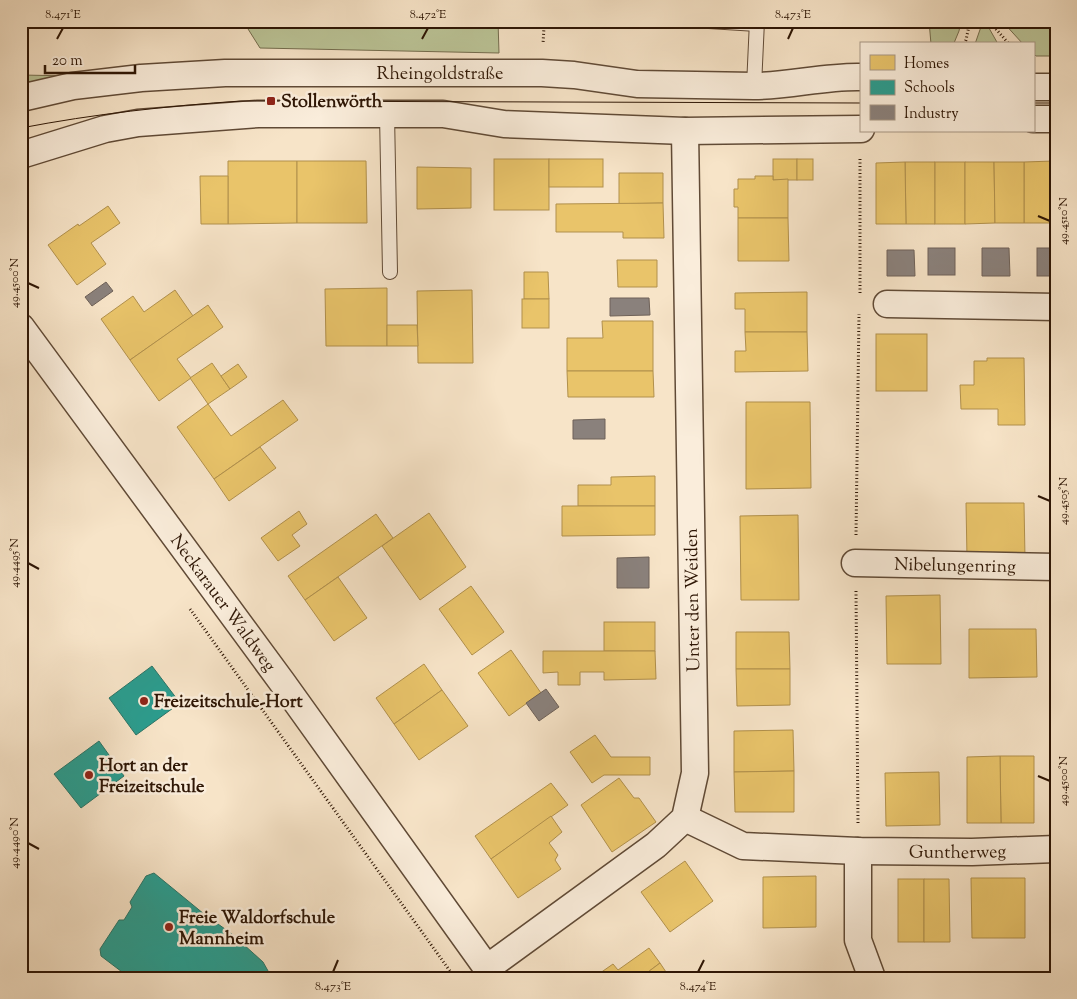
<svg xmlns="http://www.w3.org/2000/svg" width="1077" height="999" font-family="'Sorts Mill Goudy',serif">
<rect width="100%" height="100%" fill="#f7e4c8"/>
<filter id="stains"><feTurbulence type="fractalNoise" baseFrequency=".004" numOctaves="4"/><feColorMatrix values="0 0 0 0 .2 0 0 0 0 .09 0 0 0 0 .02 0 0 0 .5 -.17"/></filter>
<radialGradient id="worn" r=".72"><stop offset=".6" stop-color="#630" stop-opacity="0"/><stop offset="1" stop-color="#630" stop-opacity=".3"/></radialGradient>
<g fill="#bbc497" stroke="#746d4e">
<polygon points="243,21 498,21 499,53 260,48"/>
<polygon points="929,21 961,21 959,31 954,43 931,44"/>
<polygon points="983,21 985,21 998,44 975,44"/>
<polygon points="1002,21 1056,21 1056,56 1036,56 1033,53 1033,44 1023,44"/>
<polygon points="21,75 73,76 21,88"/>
</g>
<g fill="#e9c46a" stroke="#b1904c">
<rect x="494" y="159" width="55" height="51"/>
<rect x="549" y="159" width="54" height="28"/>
<rect x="773" y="159" width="24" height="21"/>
<rect x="797" y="159" width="16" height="21"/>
<polygon points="228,161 297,161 297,223 228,224"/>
<polygon points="297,161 366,161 367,223 297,223"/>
<rect x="1054" y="161" width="2" height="62"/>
<polygon points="1054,161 1054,223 1024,223 1024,162"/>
<polygon points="905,162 935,162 935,224 906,224"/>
<polygon points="905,162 906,224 876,224 876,163"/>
<rect x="935" y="162" width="30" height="62"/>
<polygon points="965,162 994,162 995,223 965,224"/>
<polygon points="994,162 1024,162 1024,223 995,223"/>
<polygon points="417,167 471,168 471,208 417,209"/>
<polygon points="619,173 663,173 663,203 619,204"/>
<polygon points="200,176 228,176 228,224 201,224"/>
<polygon points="755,176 773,176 773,180 788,179 788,218 738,218 738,207 734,207 734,189 738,189 738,179 755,179"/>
<polygon points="663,203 664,238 623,238 623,232 556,232 556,204"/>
<polygon points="108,206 120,223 91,243 106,264 77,285 48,245 78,224 79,226"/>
<polygon points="738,218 788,218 789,261 738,261"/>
<polygon points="617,260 657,260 657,287 618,287"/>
<polygon points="524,272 548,272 549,299 524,299"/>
<polygon points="387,288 387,346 326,346 325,289"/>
<polygon points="175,290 193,316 130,360 101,319 133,296 144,312"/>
<polygon points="472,290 473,363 418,363 417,291"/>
<polygon points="807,292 807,332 745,332 745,309 735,309 735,293"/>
<rect x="522" y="299" width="27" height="29"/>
<polygon points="208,305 223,327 177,359 191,378 159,401 130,360"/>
<polygon points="602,321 653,321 653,371 567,371 567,338 603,338"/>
<polygon points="387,325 417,325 418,346 387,346"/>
<polygon points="745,332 807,332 808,371 735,372 735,351 746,351"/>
<rect x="876" y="334" width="51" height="57"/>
<polygon points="987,358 1024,358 1025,425 998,425 998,409 961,409 960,385 974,385 974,361 987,361"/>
<polygon points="212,363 230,389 208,404 190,378"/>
<polygon points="238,364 247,377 230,389 221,376"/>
<polygon points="567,371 653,371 654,397 568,397"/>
<polygon points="283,400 298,420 214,479 177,427 208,404 231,436"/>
<polygon points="746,402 810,402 811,488 746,489"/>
<polygon points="260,447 276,468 229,501 214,479"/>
<polygon points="655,476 655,506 578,506 578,485 611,485 611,477"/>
<polygon points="966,503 1024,503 1025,558 967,558"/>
<polygon points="562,506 655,506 655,535 562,536"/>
<polygon points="299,511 307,524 292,535 300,546 278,561 261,538"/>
<polygon points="429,513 466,567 420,600 382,546"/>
<polygon points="376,514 393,538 305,600 288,576"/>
<polygon points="798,515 799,600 741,600 740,516"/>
<polygon points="338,577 367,618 334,641 305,600"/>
<polygon points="471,586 504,632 472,655 439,609"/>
<polygon points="940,595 941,664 887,664 886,596"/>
<rect x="604" y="622" width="51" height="29"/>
<polygon points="969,629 1036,629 1037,677 969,678"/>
<polygon points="736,632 789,632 790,669 736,669"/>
<polygon points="511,650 541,693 509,716 478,673"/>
<polygon points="543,651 655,651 656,679 604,680 604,672 580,672 580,685 558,685 558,672 543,673"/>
<polygon points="424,664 442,690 394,724 376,698"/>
<polygon points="736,669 790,669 790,705 737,706"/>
<polygon points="442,690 468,726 419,760 394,724"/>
<polygon points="793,730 794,771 734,772 734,731"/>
<polygon points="595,735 611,757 650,757 650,775 604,775 592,783 570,752"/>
<polygon points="1000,756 1034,756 1034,823 1001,823"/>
<polygon points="1000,756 1001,823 967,823 967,757"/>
<polygon points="794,771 794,812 735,812 734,772"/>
<polygon points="939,772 940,825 886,826 885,773"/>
<polygon points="619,778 634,798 639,798 656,822 612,852 581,805"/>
<polygon points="551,783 568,805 491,859 475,836"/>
<polygon points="551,816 562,832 549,843 558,855 555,860 561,869 518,898 491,859"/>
<polygon points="685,861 713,901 670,932 641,892"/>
<polygon points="816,876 816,927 763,928 763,877"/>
<polygon points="971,878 1025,878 1025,938 972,938"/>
<rect x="898" y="879" width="26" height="63"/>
<polygon points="924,879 949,879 950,942 924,942"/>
<polygon points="649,948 660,963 640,978 593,978 613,964 618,970"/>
<polygon points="660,963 670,978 640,978"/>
</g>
<g fill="#2a9d8f" stroke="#2b7466">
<polygon points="152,666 180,703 136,735 109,698"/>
<polygon points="99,741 124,776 81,808 54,774"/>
<polygon points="154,873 204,914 232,934 263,962 272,978 130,978 101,956 100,949 119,920 124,920 132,907 130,902 146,876"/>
</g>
<g fill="#8a817c" stroke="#6e6158">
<rect x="928" y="248" width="27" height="27"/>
<polygon points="982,248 1009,248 1010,276 982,276"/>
<rect x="1037" y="248" width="19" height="28"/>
<polygon points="887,250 914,250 915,276 887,276"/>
<polygon points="106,282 113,291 92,306 85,297"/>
<polygon points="610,298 649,298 650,315 610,316"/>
<polygon points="605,419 605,439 573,439 573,420"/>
<polygon points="649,557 649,588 617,588 617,558"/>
<polygon points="546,689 559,707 539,721 526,703"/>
</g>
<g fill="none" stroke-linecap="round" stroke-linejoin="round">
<defs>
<g id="lane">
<polyline points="709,21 757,24"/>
<polyline points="754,86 757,21"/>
<polyline points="387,114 390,272"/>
</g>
<g id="street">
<polyline points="1033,87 1056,87"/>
<path id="s1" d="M21,98l52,-12 68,-8 84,-5h317l32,2 63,9 117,2c36,0 71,-10 107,-9"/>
<polyline points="1033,119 1056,119"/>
<polyline points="21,155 105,129 138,123 258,114 443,114 504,124 685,131 861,129"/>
<polyline points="887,304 1056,307"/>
<path id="s2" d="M21,327l261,355 212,296"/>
<path id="s3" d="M855,563l201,4"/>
<path id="s4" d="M685,818l58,28 115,5 114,1 84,-3"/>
<polyline points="858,851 858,940 872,978"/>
<polyline points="487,968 656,845 685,818 695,773 685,131"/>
</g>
</defs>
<use href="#lane" stroke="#604a36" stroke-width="16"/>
<use href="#street" stroke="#604a36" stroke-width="29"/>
<g stroke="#2e1605" stroke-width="3" stroke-dasharray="1 2.5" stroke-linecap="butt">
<polyline points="506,21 506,25 544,27 543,44"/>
<polyline points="989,21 1009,44"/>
<polyline points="964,44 966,40 970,21"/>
<polyline points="21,194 26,183"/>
<polyline points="860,293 860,157"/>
<polyline points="856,535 859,314"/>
<polyline points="856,591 858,823"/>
<polyline points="190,609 455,978"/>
</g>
<use href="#lane" stroke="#faeddb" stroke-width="14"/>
<use href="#street" stroke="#faeddb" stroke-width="26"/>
<g stroke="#2e1605" stroke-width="1">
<polyline points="1033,103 1056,103"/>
<path d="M21,128c73,-14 146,-22 220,-27l620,2"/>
</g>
</g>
<path fill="none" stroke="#2e1605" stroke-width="2" d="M57,39l6,-11M422,39l6,-11M788,39l5,-11M1038,216l12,5M28,283l11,5M1038,496l12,5M28,563l11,6M1038,776l12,5M28,843l11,6M333,972l5,-12M698,972l6,-12"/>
<g fill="#8f2418" stroke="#faeddb" stroke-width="2">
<rect x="266" y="96" width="10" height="10" rx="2.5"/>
<circle cx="144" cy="701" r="5"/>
<circle cx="89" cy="775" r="5"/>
<circle cx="169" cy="927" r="5"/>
</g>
<g text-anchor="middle" stroke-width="5" stroke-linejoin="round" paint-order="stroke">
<g font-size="18" fill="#2e1605" stroke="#faeddb">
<text dy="6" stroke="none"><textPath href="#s1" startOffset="421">Rheingoldstraße</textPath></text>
<text dy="6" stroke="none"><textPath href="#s3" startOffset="100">Nibelungenring</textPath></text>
<text transform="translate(692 600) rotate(-91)" y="6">Unter den Weiden</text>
<text dy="6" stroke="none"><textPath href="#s2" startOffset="342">Neckarauer Waldweg</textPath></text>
<text dy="6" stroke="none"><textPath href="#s4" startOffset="279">Guntherweg</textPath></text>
</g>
<g font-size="18" font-weight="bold" fill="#2e1605" stroke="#faeddb" text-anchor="start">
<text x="281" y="107">Stollenwörth</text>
<text x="154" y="707">Freizeitschule-Hort</text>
<text x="99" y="771">Hort an der<tspan x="99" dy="21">Freizeitschule</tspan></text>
<text x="179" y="923">Freie Waldorfschule<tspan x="179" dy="21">Mannheim</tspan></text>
</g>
</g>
<rect width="1077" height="999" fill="none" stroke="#f7e4c8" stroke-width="55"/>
<rect x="860" y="42" width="175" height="90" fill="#faeddb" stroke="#a89785"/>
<rect x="870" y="55" width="25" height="15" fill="#e9c46a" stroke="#a89785"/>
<text x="904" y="68" font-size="15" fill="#2e1605">Homes</text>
<rect x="870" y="80" width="25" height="15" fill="#2a9d8f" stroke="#a89785"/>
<text x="904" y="92" font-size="15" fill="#2e1605">Schools</text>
<rect x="870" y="105" width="25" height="15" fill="#8a817c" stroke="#a89785"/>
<text x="904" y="118" font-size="15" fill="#2e1605">Industry</text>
<path d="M45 65v8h90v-8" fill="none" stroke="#2e1605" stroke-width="2.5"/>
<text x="52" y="65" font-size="15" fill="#2e1605" stroke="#faeddb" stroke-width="4" paint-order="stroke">20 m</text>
<rect x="28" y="28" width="1022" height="944" fill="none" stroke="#2e1605" stroke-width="2"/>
<g font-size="12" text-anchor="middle" fill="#2e1605">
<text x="63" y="18">8.471°E</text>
<text x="428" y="18">8.472°E</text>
<text x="793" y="18">8.473°E</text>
<text transform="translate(1063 221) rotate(-90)" y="4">49.4510°N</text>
<text transform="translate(14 283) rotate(-90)" y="4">49.4500°N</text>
<text transform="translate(1063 501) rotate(-90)" y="4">49.4505°N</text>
<text transform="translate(14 563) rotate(-90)" y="4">49.4495°N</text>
<text transform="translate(1063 781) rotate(-90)" y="4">49.4500°N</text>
<text transform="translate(14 843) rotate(-90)" y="4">49.4490°N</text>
<text x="333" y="990">8.473°E</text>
<text x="698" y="990">8.474°E</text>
</g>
<rect width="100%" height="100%" filter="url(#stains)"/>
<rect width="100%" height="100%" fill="url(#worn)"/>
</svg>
